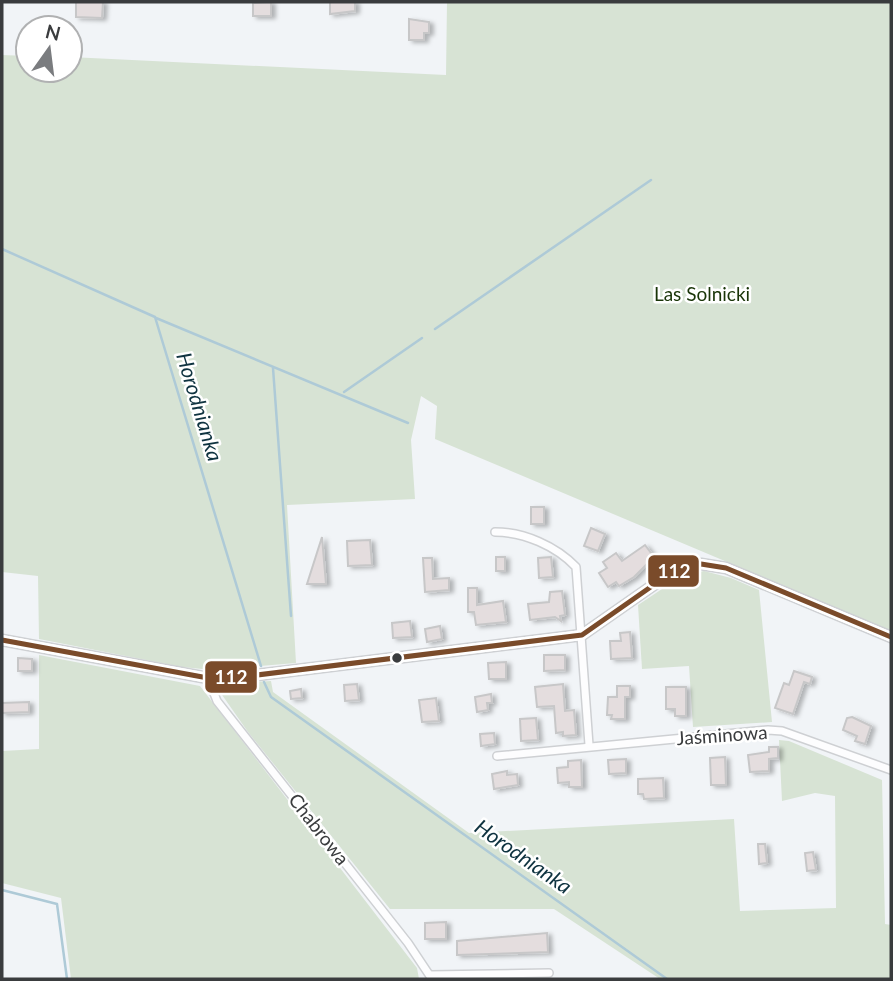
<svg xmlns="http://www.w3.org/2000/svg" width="893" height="981" font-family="Lato,sans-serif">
<defs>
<filter id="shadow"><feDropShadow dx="4" dy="2" stdDeviation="2" flood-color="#0004"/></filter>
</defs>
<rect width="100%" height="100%" fill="#f1f4f7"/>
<g fill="#d7e3d4">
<polygon points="447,2 891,2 891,631 435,439 437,406 421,396 411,440 415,499 287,505 296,663 212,670 182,667 39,639 38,576 2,572 2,55 28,56 28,70 70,70 70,57 446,75"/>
<polygon points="704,571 731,578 759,590 772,722 693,727 689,666 642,669 638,605 683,575"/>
<polygon points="39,655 200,686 417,968 419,979 71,979 61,898 2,883 2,751 39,749"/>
<polygon points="271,681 273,692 469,833 734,819 740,911 836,908 835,796 815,793 782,801 779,740 789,741 882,780 885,924 891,925 891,979 660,979 554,909 390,909 248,732 220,692 223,684"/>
</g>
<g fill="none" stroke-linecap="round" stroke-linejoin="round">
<g stroke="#aecad7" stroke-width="2.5">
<polyline points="2,249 155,317 261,666"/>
<polyline points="156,318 408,423"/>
<polyline points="435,329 651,180"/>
<polyline points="273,368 291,616"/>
<polyline points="344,392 422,338"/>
<polyline points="264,682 271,697 667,979"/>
<polyline points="2,890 57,904 67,979"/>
</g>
</g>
<g fill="#e4ddde" stroke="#c7c7c8" stroke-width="2" filter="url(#shadow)">
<polygon points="76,2 103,2 102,18 76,17"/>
<polygon points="271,2 271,16 253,16 253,3"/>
<polygon points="330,2 355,2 355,11 330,14"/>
<polygon points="409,19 429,22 429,33 424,33 424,40 409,40"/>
<rect x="531" y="507" width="13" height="17"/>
<polygon points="591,528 605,534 598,551 584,546"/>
<polygon points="322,537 326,584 307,584"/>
<polygon points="370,540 372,565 348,566 347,541"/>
<polygon points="645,545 654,557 634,577 619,586 616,582 608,587 599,573 607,568 603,562 616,553 622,561"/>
<rect x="496" y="557" width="9" height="14"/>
<polygon points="551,557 553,577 539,578 538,558"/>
<polygon points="423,558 432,558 433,579 449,578 449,590 425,592"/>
<polygon points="468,588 477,588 477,605 503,601 506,622 476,625 474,612 468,612"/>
<polygon points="562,591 565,615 560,616 561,621 555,617 530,620 528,604 549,602 550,592"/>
<polygon points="410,621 412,637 393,638 392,623"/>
<polygon points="440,626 442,639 427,642 425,629"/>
<polygon points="630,632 632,658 611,659 610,641 621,641 620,633"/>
<polygon points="544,655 565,655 565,670 544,671"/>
<polygon points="18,658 32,659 32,671 18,671"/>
<polygon points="506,662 506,679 489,679 488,663"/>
<polygon points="794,671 812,677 810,684 804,682 793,714 775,708 784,683 789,685"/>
<polygon points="357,684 359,700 345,701 344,685"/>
<polygon points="563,684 565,711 574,710 576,735 563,736 563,732 556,733 554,706 537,707 535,687"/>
<polygon points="617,686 630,686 630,697 625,697 625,719 611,719 612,715 607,715 608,697 617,697"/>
<polygon points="666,687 686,687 686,716 675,716 675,709 666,709"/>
<polygon points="301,689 302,698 291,699 290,691"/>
<polygon points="491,694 492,703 487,703 488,710 477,712 475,697"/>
<polygon points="436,698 439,721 422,722 419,700"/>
<polygon points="29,702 29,712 2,713 2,703"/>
<polygon points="852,717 871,726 865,744 855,741 857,736 843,730 847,718"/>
<polygon points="536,718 538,740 521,741 520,719"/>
<polygon points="494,733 495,744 481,746 480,734"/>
<polygon points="769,747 778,747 778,758 769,759 769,771 750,772 748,755 769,752"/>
<polygon points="725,757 726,785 711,785 710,758"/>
<polygon points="626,759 626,773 609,774 608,760"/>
<polygon points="581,760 582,787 569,787 569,782 558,783 557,768 568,767 568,761"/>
<polygon points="507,771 507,775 517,774 518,785 494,789 492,774"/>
<polygon points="663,778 664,798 644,799 643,794 638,794 638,779"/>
<polygon points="758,844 765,844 767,863 759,864"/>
<polygon points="813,852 816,870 807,871 805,853"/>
<polygon points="446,922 446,939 425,939 425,923"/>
<polygon points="547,933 548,952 457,955 457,941"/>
</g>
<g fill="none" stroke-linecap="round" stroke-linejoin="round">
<defs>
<g id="minor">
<path d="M495,532c29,0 61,14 81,35l13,178"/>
<polyline points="208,678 217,701 408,943 432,979"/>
<polyline points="497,756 768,730 782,731 891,770"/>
<polyline points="430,975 549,973"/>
</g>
<polyline id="tertiary" points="2,640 208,678 249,676 582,635 675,570 701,564 726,568 891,637"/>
</defs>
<use href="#minor" stroke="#ced0d3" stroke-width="10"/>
<use href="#tertiary" stroke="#ced0d3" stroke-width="13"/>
<use href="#minor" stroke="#fdfdfe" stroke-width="7"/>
<use href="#tertiary" stroke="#fdfdfe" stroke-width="10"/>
<defs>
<polyline id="bus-1" points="2,640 208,678 249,676 582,635 675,570 701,564 726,568 891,637"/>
</defs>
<use href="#bus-1" stroke="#fff" stroke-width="10"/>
<use href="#bus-1" stroke="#7a4b2a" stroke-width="5"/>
</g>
<circle fill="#3a3c3e" stroke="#fff" stroke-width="2.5" cx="397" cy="658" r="6"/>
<g text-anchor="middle" stroke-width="5" stroke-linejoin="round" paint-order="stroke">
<g font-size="19" fill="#193508" stroke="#fff">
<text x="702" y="301">Las Solnicki</text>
</g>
<g font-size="19" fill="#3a3c3e" stroke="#fff">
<text transform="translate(722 735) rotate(-4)" y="7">Jaśminowa</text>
<text transform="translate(319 829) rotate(52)" y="7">Chabrowa</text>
</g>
<g font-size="21" font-style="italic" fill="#0f3340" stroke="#fff">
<text transform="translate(199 407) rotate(73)" y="7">Horodnianka</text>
<text transform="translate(523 857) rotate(35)" y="7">Horodnianka</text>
</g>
</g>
<g stroke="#fff" stroke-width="2.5">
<rect x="647" y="554" width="53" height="34" rx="7" fill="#7a4b2a"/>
<rect x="204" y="660" width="54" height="34" rx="7" fill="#7a4b2a"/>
</g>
<g font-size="19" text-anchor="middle" font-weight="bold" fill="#fff">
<text x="674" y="578">112</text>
<text x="231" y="684">112</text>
</g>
<rect width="893" height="981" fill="none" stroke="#3a3c3e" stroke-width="7"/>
<g transform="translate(49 49) rotate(14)"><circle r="33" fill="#ffffff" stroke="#b0b1b2" stroke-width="2"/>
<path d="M0-5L12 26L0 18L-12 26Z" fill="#7a7c7f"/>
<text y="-10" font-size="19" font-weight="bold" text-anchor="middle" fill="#3a3c3e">N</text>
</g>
</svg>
